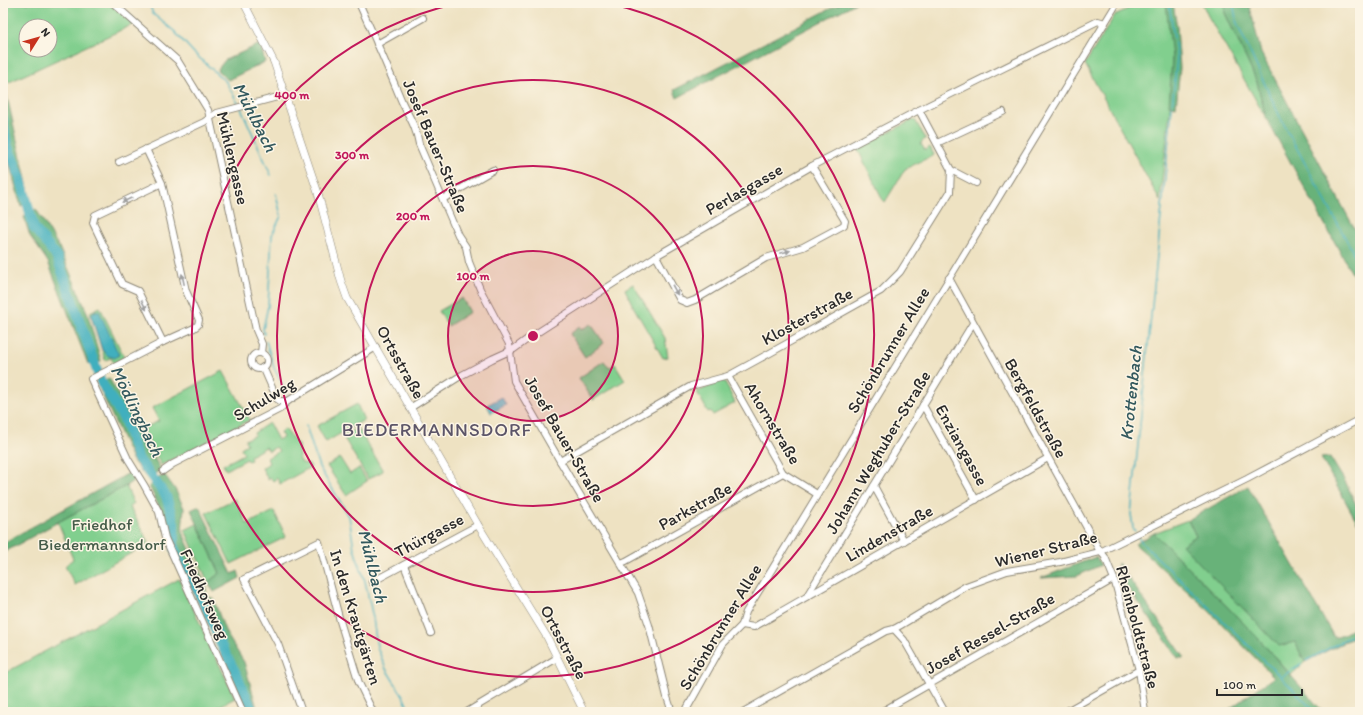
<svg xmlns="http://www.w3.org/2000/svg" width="1363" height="715" font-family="Itim,sans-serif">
<rect width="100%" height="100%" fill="#fcf5e5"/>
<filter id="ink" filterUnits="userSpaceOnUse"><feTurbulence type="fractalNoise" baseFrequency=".025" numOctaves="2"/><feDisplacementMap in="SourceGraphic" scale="8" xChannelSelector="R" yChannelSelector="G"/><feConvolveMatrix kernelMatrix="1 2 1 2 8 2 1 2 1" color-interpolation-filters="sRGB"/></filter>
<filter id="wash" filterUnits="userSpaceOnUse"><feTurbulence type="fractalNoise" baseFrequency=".012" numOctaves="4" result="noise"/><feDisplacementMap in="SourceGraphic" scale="16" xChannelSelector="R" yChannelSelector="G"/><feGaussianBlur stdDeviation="0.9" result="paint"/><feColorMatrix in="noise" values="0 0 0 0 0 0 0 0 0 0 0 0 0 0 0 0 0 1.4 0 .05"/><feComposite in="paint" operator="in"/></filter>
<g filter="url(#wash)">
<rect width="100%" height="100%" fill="#eee2c2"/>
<g fill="#81cf8e" stroke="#567d5c" fill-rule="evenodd">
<path d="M3,3h106l25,21 -129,60 -2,-5zM26,26h24v24h-24z"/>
<path d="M1140,3h26c14,63 0,134 -6,198l-75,-137 30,-49z"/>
<polygon points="1202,3 1225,3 1225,13 1257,82 1266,118 1208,16"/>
<polygon points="913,120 915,120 926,139 922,141 921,144 925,150 930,147 934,155 905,169 885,202 883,200 857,148"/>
<polygon points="633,284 665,338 668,357 663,358 633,306 625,289"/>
<polygon points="462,298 470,312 448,326 439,311"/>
<polygon points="100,307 124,357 114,363 111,358 105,360 90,312"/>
<polygon points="591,324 604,343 585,357 570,334 579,327 581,330"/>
<polygon points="604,361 609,368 615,364 625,380 593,400 579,378"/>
<polygon points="223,371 250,420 161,465 142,429 159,421 152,408"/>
<polygon points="724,380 735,403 713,415 711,411 708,412 697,392"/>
<polygon points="357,404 364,420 326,442 317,426"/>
<polygon points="269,423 278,440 283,437 280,432 285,429 298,445 299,458 302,463 310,465 311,467 280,484 277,478 273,481 271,478 268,480 262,468 269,463 267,458 279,451 276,447 269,451 266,447 250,456 251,460 248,461 247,459 226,470 223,465 244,454 241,448 247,444 245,440 255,435 254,433"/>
<polygon points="358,428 383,471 368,479 343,436"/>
<polygon points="340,458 350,474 359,468 367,481 346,495 327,466"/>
<polygon points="126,486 134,504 130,507 149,543 75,585 65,566 73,559 58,522"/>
<polygon points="235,499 247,524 274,511 286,537 231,564 206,513"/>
<polygon points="1188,520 1196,536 1182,545 1295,642 1305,662 1291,675 1257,637 1154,533"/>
<polygon points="197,524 220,573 208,582 185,530"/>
<polygon points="179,579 235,698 208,712 3,712 3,674"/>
</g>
<g fill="#68b279" stroke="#4a6e52">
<polygon points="841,3 856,3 677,98 674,90"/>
<polygon points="1166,3 1173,3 1177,27 1180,68 1176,107 1169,105 1172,58"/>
<polygon points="1225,3 1249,3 1261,53 1360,239 1360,288 1266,118 1257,82 1225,13"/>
<polygon points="260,44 265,62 228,80 217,70 225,60"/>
<polygon points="3,79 31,201 21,206 3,140"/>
<polygon points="36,209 59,247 87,312 101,361 88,364 48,262 30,236 24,217"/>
<polygon points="109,378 161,470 147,478 133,461 97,383"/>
<polygon points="1330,457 1346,483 1360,513 1360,527 1321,458"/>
<polygon points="131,472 134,480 126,486 58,522 3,553 3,543"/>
<polygon points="164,474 175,489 184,508 182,531 206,586 206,597 213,598 226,633 244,662 258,712 247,712 223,655 173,550 165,519 149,486"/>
<polygon points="1248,486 1334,637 1338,637 1360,625 1360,634 1305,662 1295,642 1279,646 1182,545 1196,536 1188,520"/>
<polygon points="199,506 232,574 238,571 240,578 214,592 208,582 220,573 191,510"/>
<polygon points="1154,533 1257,637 1323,712 1225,712 1274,677 1208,610 1135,544"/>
<polygon points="1096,557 1101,565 1077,576 1041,578"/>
<polygon points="1118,563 1185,658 1178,658 1118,574"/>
</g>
<g fill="#41afbe" stroke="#366d74">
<polygon points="94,311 99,311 119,355 115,358 108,356 102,350 91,316"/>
<polygon points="502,397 506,405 491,413 487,405"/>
</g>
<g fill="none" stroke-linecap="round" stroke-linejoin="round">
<g stroke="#41afbe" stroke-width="1.5">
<polyline points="149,3 153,14 174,31 194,53 226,82 239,105"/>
<polyline points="1233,3 1237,24 1281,119 1360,265"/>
<polyline points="241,108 271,175"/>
<polyline points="264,334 263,329 268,306 272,235 281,216 276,194"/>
<polyline points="266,341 274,368 288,395"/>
<polyline points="306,426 319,467 349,516 354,549 365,581 373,618 377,647 386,669 403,696 410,712"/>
<polyline points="1135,531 1133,528 1131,514 1177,58 1169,3"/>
<polyline points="1137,535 1141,542 1281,677 1315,712"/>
<polyline points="1306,661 1360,631"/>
<polyline points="1281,677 1301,664"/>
</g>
<polyline stroke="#41afbe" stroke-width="10" points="3,119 7,144 21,179 34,228 57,257 101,382 124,419 137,457 166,496 174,523 174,548 183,567 193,581 213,624 220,643 237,675 253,712"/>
</g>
</g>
<g filter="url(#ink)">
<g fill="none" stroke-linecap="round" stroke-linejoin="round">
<defs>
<g id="minor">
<polyline points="113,3 178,61 208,110 256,330 262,344 261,353"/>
<path d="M359,3c15,33 29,65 43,99 7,15 14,24 17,42l39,91 8,12 3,15 11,27 29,55 5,37 46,80 78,132 11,32 18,72 5,15"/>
<polyline points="377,44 423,18"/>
<polyline points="937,143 1003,112"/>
<polyline points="146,149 162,183 186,291 199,320 198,325 194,328 163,342 138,291 122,284 93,223 95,215 162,183"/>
<polyline points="119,162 204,122 217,113 285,95"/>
<polyline points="951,170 976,183"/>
<polyline points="443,199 493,170"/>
<polyline points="656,256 680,300 687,303 695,300 766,258 803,247 844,225 845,221 812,166"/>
<polyline points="949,278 1098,548 1105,557 1114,579 1139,670 1145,712"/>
<polyline points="163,342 91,379 128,459 144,485 159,512 165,538 243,712"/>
<circle cx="259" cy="361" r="8"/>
<polyline points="263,367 277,399 280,401 288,401"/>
<polyline points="728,376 783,473 817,494"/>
<polyline points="923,405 976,500"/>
<polyline points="410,408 462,375 492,359 514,349 529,338 656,256 812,166 919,110 1098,21 1105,23"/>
<polyline points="560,461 691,386 728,376 770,353 881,291 900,272 950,192 951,170 919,110"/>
<polyline points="163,471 173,464 280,409 288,401 376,347"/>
<polyline points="874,486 904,541"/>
<polyline points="621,563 626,561 783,473"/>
<polyline points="404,565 431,633"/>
<polyline points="372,582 478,525"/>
<polyline points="808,594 973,323"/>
<polyline points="742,625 754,627 1048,458"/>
<polyline points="894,629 904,640 945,712"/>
<polyline points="302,712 278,644 244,579 319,542 340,621 359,683 373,712"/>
<polyline points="467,712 557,658"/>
<polyline points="685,712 723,644 742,625 746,612 1117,3"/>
<polyline points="743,712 886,631 894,629 901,625 966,586 1007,571 1060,562 1100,552 1247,479 1360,419"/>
<polyline points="881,712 1114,579"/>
<polyline points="1065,712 1139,670"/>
</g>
<polyline id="tertiary" points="244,3 274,62 285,95 318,193 341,281 347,298 478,525 547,637 584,712"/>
</defs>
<use href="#minor" stroke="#8c8676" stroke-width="8"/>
<use href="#tertiary" stroke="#8c8676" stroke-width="8"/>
<use href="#minor" stroke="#fff" stroke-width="6"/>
<use href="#tertiary" stroke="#fff" stroke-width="7"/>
</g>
<defs><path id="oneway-solid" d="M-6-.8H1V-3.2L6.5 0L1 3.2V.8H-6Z"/></defs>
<g fill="#a0a0a0">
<use href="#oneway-solid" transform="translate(127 200) rotate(155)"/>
<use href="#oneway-solid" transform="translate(785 252) rotate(-15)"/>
<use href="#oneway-solid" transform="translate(183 279) rotate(-102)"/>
<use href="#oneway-solid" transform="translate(675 290) rotate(61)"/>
<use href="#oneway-solid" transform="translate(144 305) rotate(63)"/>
</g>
</g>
<circle cx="533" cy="336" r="85" fill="#c2185b" fill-opacity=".12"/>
<g fill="none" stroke="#c2185b" stroke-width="2">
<circle cx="533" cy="336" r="85"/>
<circle cx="533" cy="336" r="170"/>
<circle cx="533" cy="336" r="256"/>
<path d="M607 3A341 341 0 1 1 459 3"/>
</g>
<g text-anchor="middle" stroke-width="3" stroke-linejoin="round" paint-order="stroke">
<g font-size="17" fill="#2b2b2b" stroke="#fcf5e5">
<text transform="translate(436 146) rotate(67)" y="6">Josef Bauer-Straße</text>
<text transform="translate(233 158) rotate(77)" y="6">Mühlengasse</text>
<text transform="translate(744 189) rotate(-30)" y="6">Perlasgasse</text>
<text transform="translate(807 316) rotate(-29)" y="6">Klosterstraße</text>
<text transform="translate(888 350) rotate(-59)" y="6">Schönbrunner Allee</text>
<text transform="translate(401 362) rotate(61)" y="6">Ortsstraße</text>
<text transform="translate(264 399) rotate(-31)" y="6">Schulweg</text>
<text transform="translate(1036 408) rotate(61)" y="6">Bergfeldstraße</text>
<text transform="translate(773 423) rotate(59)" y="6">Ahornstraße</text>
<text transform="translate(565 439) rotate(60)" y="6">Josef Bauer-Straße</text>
<text transform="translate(962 445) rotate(61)" y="6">Enziangasse</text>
<text transform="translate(878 452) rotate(-59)" y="6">Johann Weghuber-Straße</text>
<text transform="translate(695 506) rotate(-29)" y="6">Parkstraße</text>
<text transform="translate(889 533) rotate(-30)" y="6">Lindenstraße</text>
<text transform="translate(429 535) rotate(-28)" y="6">Thürgasse</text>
<text transform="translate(1046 549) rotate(-14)" y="6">Wiener Straße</text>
<text transform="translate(205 594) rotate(66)" y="6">Friedhofsweg</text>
<text transform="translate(356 617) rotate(73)" y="6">In den Krautgärten</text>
<text transform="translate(720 627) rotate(-59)" y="6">Schönbrunner Allee</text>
<text transform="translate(1138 627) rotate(75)" y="6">Rheinboldtstraße</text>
<text transform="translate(990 633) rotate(-30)" y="6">Josef Ressel-Straße</text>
<text transform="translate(564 642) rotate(62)" y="6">Ortsstraße</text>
</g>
<g font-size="17" fill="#455c49" stroke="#fcf5e5">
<text x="102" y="530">Friedhof<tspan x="102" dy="20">Biedermannsdorf</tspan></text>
</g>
<g font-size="18" font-style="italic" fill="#33595e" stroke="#fcf5e5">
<text transform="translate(255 117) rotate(63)" y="6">Mühlbach</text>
<text transform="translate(1131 393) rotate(-84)" y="6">Krottenbach</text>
<text transform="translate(137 411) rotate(64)" y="6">Mödlingbach</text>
<text transform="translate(373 566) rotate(76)" y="6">Mühlbach</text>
</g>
<g font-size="19" letter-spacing="1" fill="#5c5568" stroke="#fcf5e5">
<text x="437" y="436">BIEDERMANNSDORF</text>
</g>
</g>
<circle cx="533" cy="336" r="6" fill="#c2185b" stroke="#fcf5e5" stroke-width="2"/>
<g font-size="12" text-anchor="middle" font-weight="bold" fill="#c2185b" stroke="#fcf5e5" stroke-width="3" stroke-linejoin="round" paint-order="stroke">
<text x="292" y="99">400 m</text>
<text x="352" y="159">300 m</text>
<text x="413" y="220">200 m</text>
<text x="473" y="280">100 m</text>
</g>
<rect width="1363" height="715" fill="none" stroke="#fcf5e5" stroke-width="16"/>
<g transform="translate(38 38) rotate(53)"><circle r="19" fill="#fcf5e5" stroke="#a8a49b"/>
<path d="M0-3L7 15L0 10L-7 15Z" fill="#c8321e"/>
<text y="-6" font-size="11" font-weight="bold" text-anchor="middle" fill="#2b2b2b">N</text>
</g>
<path d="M1217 689v6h85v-6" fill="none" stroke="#2b2b2b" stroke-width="2"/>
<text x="1223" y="689" font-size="12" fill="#2b2b2b" stroke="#fcf5e5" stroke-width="3" paint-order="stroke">100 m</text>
</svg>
